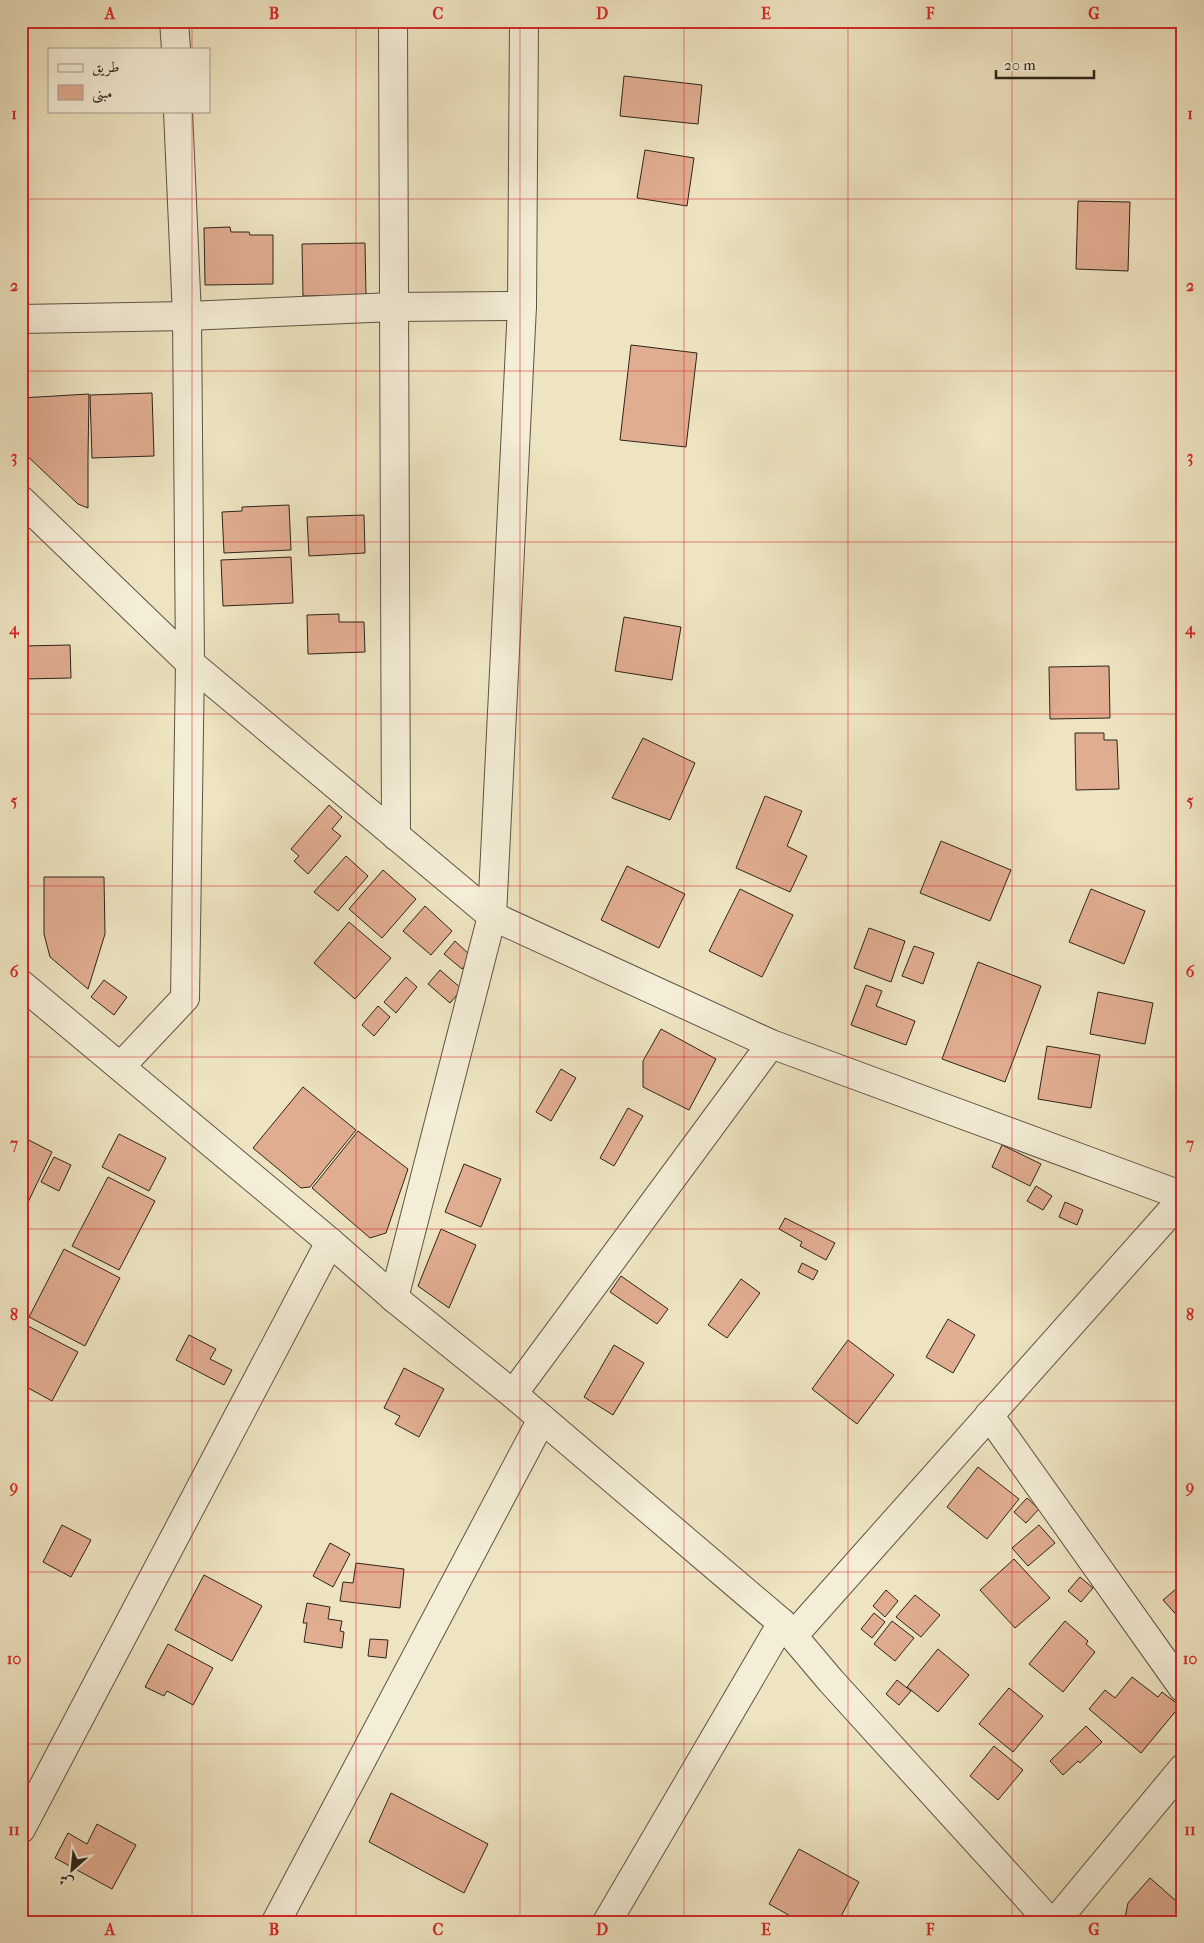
<svg xmlns="http://www.w3.org/2000/svg" width="1204" height="1943" font-family="'IM FELL French Canon',Amiri,serif">
<rect width="100%" height="100%" fill="#eee4c1"/>
<filter id="stains"><feTurbulence type="fractalNoise" baseFrequency=".004" numOctaves="4"/><feColorMatrix values="0 0 0 0 .2 0 0 0 0 .09 0 0 0 0 .02 0 0 0 .5 -.17"/></filter>
<radialGradient id="worn" r=".72"><stop offset=".6" stop-color="#630" stop-opacity="0"/><stop offset="1" stop-color="#630" stop-opacity=".3"/></radialGradient>
<g fill="#e1ad91" stroke="#2d2419">
<polygon points="624,76 702,85 698,124 620,116"/>
<polygon points="645,150 694,158 687,206 637,198"/>
<polygon points="1078,201 1130,202 1128,271 1076,269"/>
<polygon points="230,227 231,232 249,232 250,235 273,235 273,284 205,285 204,228"/>
<polygon points="365,243 366,295 303,296 302,244"/>
<polygon points="631,345 697,353 686,447 620,440"/>
<polygon points="152,393 154,456 92,458 90,395"/>
<polygon points="89,394 88,458 88,508 78,504 21,450 21,398"/>
<polygon points="289,505 291,550 224,553 222,512 242,511 242,507"/>
<polygon points="364,515 365,553 309,556 307,517"/>
<polygon points="291,557 293,603 223,606 221,560"/>
<polygon points="339,614 339,622 364,622 365,652 308,654 307,615"/>
<polygon points="624,617 681,627 672,680 615,671"/>
<polygon points="70,645 71,678 23,679 22,646"/>
<polygon points="1109,666 1110,718 1050,719 1049,667"/>
<polygon points="1075,733 1104,733 1104,740 1117,740 1119,789 1076,790"/>
<polygon points="643,738 695,763 670,820 612,798"/>
<polygon points="765,796 802,811 787,846 807,856 790,892 736,868"/>
<polygon points="329,805 342,817 332,829 341,836 308,874 294,861 299,856 291,849"/>
<polygon points="941,841 1011,870 990,921 920,893"/>
<polygon points="346,856 368,876 338,911 314,892"/>
<polygon points="627,866 685,894 659,948 601,920"/>
<polygon points="383,870 416,899 382,938 349,909"/>
<polygon points="44,877 104,877 105,934 88,989 50,957 44,934"/>
<polygon points="740,889 793,915 762,977 709,951"/>
<polygon points="1091,889 1145,911 1124,964 1069,942"/>
<polygon points="425,906 452,931 431,955 403,931"/>
<polygon points="349,922 391,958 355,999 314,963"/>
<polygon points="869,928 905,941 891,982 854,968"/>
<polygon points="455,941 472,957 462,969 444,954"/>
<polygon points="914,946 934,953 923,984 902,976"/>
<polygon points="978,962 1041,986 1005,1082 942,1059"/>
<polygon points="440,970 462,989 450,1003 428,984"/>
<polygon points="406,977 417,987 396,1013 384,1002"/>
<polygon points="104,980 127,997 114,1015 91,997"/>
<polygon points="866,985 882,991 876,1006 915,1021 906,1045 851,1025"/>
<polygon points="1098,992 1153,1003 1145,1044 1090,1034"/>
<polygon points="378,1006 390,1017 374,1036 362,1025"/>
<polygon points="661,1029 716,1059 689,1110 643,1087 643,1061"/>
<polygon points="1047,1046 1100,1055 1091,1108 1038,1099"/>
<polygon points="561,1069 576,1078 551,1121 536,1112"/>
<polygon points="303,1087 356,1130 310,1187 301,1188 253,1148"/>
<polygon points="628,1108 643,1116 614,1166 600,1158"/>
<polygon points="358,1131 408,1169 386,1233 370,1238 312,1188"/>
<polygon points="119,1134 166,1158 149,1191 102,1167"/>
<polygon points="21,1136 52,1152 21,1217"/>
<polygon points="1002,1145 1041,1164 1030,1186 992,1167"/>
<polygon points="54,1157 71,1165 59,1191 41,1182"/>
<polygon points="464,1164 501,1179 481,1227 445,1212"/>
<polygon points="108,1177 155,1201 119,1270 72,1246"/>
<polygon points="1036,1186 1052,1196 1043,1210 1027,1201"/>
<polygon points="1065,1202 1083,1210 1077,1225 1059,1217"/>
<polygon points="785,1218 835,1243 826,1260 800,1246 802,1242 779,1229"/>
<polygon points="441,1229 476,1245 449,1308 418,1286"/>
<polygon points="64,1249 120,1278 85,1346 29,1317"/>
<polygon points="802,1263 818,1271 813,1280 798,1272"/>
<polygon points="621,1276 668,1309 657,1324 610,1292"/>
<polygon points="741,1279 760,1293 727,1338 708,1325"/>
<polygon points="948,1319 975,1335 953,1373 926,1357"/>
<polygon points="26,1325 78,1352 52,1401 21,1384 21,1334"/>
<polygon points="189,1335 216,1349 210,1359 232,1370 224,1385 176,1360"/>
<polygon points="848,1340 894,1375 857,1424 812,1389"/>
<polygon points="614,1345 644,1363 613,1415 584,1397"/>
<polygon points="404,1368 444,1389 419,1437 395,1424 400,1416 384,1408"/>
<polygon points="978,1467 1019,1499 987,1539 947,1507"/>
<polygon points="1027,1498 1039,1509 1026,1523 1014,1512"/>
<polygon points="62,1525 91,1540 71,1577 43,1562"/>
<polygon points="1039,1525 1055,1543 1028,1566 1012,1548"/>
<polygon points="330,1543 350,1554 333,1587 313,1576"/>
<polygon points="1014,1559 1050,1598 1015,1628 980,1590"/>
<polygon points="356,1563 404,1569 400,1608 340,1601 343,1582 353,1583"/>
<polygon points="204,1575 262,1606 232,1661 175,1630"/>
<polygon points="1080,1577 1093,1588 1081,1602 1068,1591"/>
<polygon points="1183,1583 1183,1622 1163,1600"/>
<polygon points="886,1590 898,1601 885,1617 873,1606"/>
<polygon points="915,1595 940,1615 921,1637 896,1617"/>
<polygon points="307,1603 330,1607 328,1619 342,1621 340,1631 344,1632 342,1648 304,1642 307,1623 303,1623"/>
<polygon points="874,1613 885,1622 872,1638 861,1629"/>
<polygon points="892,1621 914,1638 895,1661 874,1644"/>
<polygon points="1065,1621 1088,1641 1086,1644 1095,1652 1063,1692 1029,1664"/>
<polygon points="370,1639 388,1640 386,1658 368,1656"/>
<polygon points="168,1644 213,1668 193,1705 167,1691 164,1696 145,1687"/>
<polygon points="938,1649 969,1675 938,1712 907,1687"/>
<polygon points="1132,1677 1158,1697 1162,1692 1180,1706 1141,1753 1089,1709 1105,1690 1115,1698"/>
<polygon points="897,1680 911,1691 899,1705 886,1694"/>
<polygon points="1009,1688 1043,1716 1013,1752 979,1724"/>
<polygon points="1086,1726 1102,1742 1080,1763 1078,1761 1063,1775 1050,1761"/>
<polygon points="994,1746 1023,1770 998,1800 970,1776"/>
<polygon points="391,1793 488,1844 464,1893 369,1842"/>
<polygon points="97,1824 136,1845 112,1889 55,1858 68,1833 87,1844"/>
<polygon points="799,1849 859,1882 838,1922 801,1922 769,1904"/>
<polygon points="1150,1878 1183,1907 1170,1922 1124,1922 1128,1903"/>
</g>
<g fill="none" stroke-linecap="round" stroke-linejoin="round">
<defs>
<g id="minor">
<polyline points="174,21 176,49"/>
<polyline points="393,21 396,836"/>
<polyline points="21,319 187,316 393,307 522,306"/>
<polyline points="21,500 190,663 492,916 771,1044 1183,1196"/>
<polyline points="21,984 330,1242 394,1298 513,1394 782,1623 831,1681 1050,1922"/>
<polyline points="121,1066 185,998 190,663 187,316 178,111"/>
<polyline points="394,1298 492,916 522,306 524,21"/>
<polyline points="513,1394 771,1044"/>
<polyline points="989,1415 1183,1688"/>
<polyline points="793,1636 1183,1198"/>
<polyline points="21,1829 330,1242"/>
<polyline points="276,1922 542,1419"/>
<polyline points="607,1922 782,1623"/>
<polyline points="1055,1922 1183,1768"/>
</g>
</defs>
<use href="#minor" stroke="#5d5443" stroke-width="30"/>
<use href="#minor" stroke="#f4edd7" stroke-width="28"/>
</g>
<path fill="none" stroke="#d62828" stroke-width="1" stroke-opacity="0.55" d="M192,21v28M356,21v1901M520,21v1901M684,21v1901M848,21v1901M1012,21v1901M192,111v1811M21,199h1162M21,371h1162M21,542h1162M21,714h1162M21,886h1162M21,1057h1162M21,1229h1162M21,1401h1162M21,1572h1162M21,1744h1162"/>
<rect width="1204" height="1943" fill="none" stroke="#eee4c1" stroke-width="55"/>
<rect x="48" y="48" width="162" height="65" fill="#f4edd7" stroke="#a49d8b"/>
<rect x="58" y="64" width="25" height="8" fill="#f4edd7" stroke="#a49d8b"/>
<text x="92" y="72" font-size="15" fill="#2d2419">طريق</text>
<rect x="58" y="85" width="25" height="15" fill="#e1ad91" stroke="#a49d8b"/>
<text x="92" y="98" font-size="15" fill="#2d2419">مبنى</text>
<g transform="translate(72 1870) rotate(207)" stroke="#f4edd7" stroke-width="4" paint-order="stroke">
<path d="M0-4L9 19L0 12L-9 19Z" fill="#2d2419"/>
<text y="-8" font-size="14" font-weight="bold" text-anchor="middle" fill="#2d2419">ش</text>
</g>
<path d="M996 70v8h98v-8" fill="none" stroke="#2d2419" stroke-width="2.5"/>
<text x="1004" y="70" font-size="15" fill="#2d2419" stroke="#f4edd7" stroke-width="4" paint-order="stroke">20 m</text>
<rect x="28" y="28" width="1148" height="1888" fill="none" stroke="#d62828" stroke-width="2"/>
<g font-size="16" text-anchor="middle" font-weight="bold" fill="#d62828">
<text x="110" y="19">A</text>
<text x="274" y="19">B</text>
<text x="438" y="19">C</text>
<text x="602" y="19">D</text>
<text x="766" y="19">E</text>
<text x="930" y="19">F</text>
<text x="1094" y="19">G</text>
<text x="14" y="119">1</text>
<text x="1190" y="119">1</text>
<text x="14" y="291">2</text>
<text x="1190" y="291">2</text>
<text x="14" y="462">3</text>
<text x="1190" y="462">3</text>
<text x="14" y="634">4</text>
<text x="1190" y="634">4</text>
<text x="14" y="806">5</text>
<text x="1190" y="806">5</text>
<text x="14" y="977">6</text>
<text x="1190" y="977">6</text>
<text x="14" y="1149">7</text>
<text x="1190" y="1149">7</text>
<text x="14" y="1320">8</text>
<text x="1190" y="1320">8</text>
<text x="14" y="1492">9</text>
<text x="1190" y="1492">9</text>
<text x="14" y="1664">10</text>
<text x="1190" y="1664">10</text>
<text x="14" y="1835">11</text>
<text x="1190" y="1835">11</text>
<text x="110" y="1935">A</text>
<text x="274" y="1935">B</text>
<text x="438" y="1935">C</text>
<text x="602" y="1935">D</text>
<text x="766" y="1935">E</text>
<text x="930" y="1935">F</text>
<text x="1094" y="1935">G</text>
</g>
<rect width="100%" height="100%" filter="url(#stains)"/>
<rect width="100%" height="100%" fill="url(#worn)"/>
</svg>
